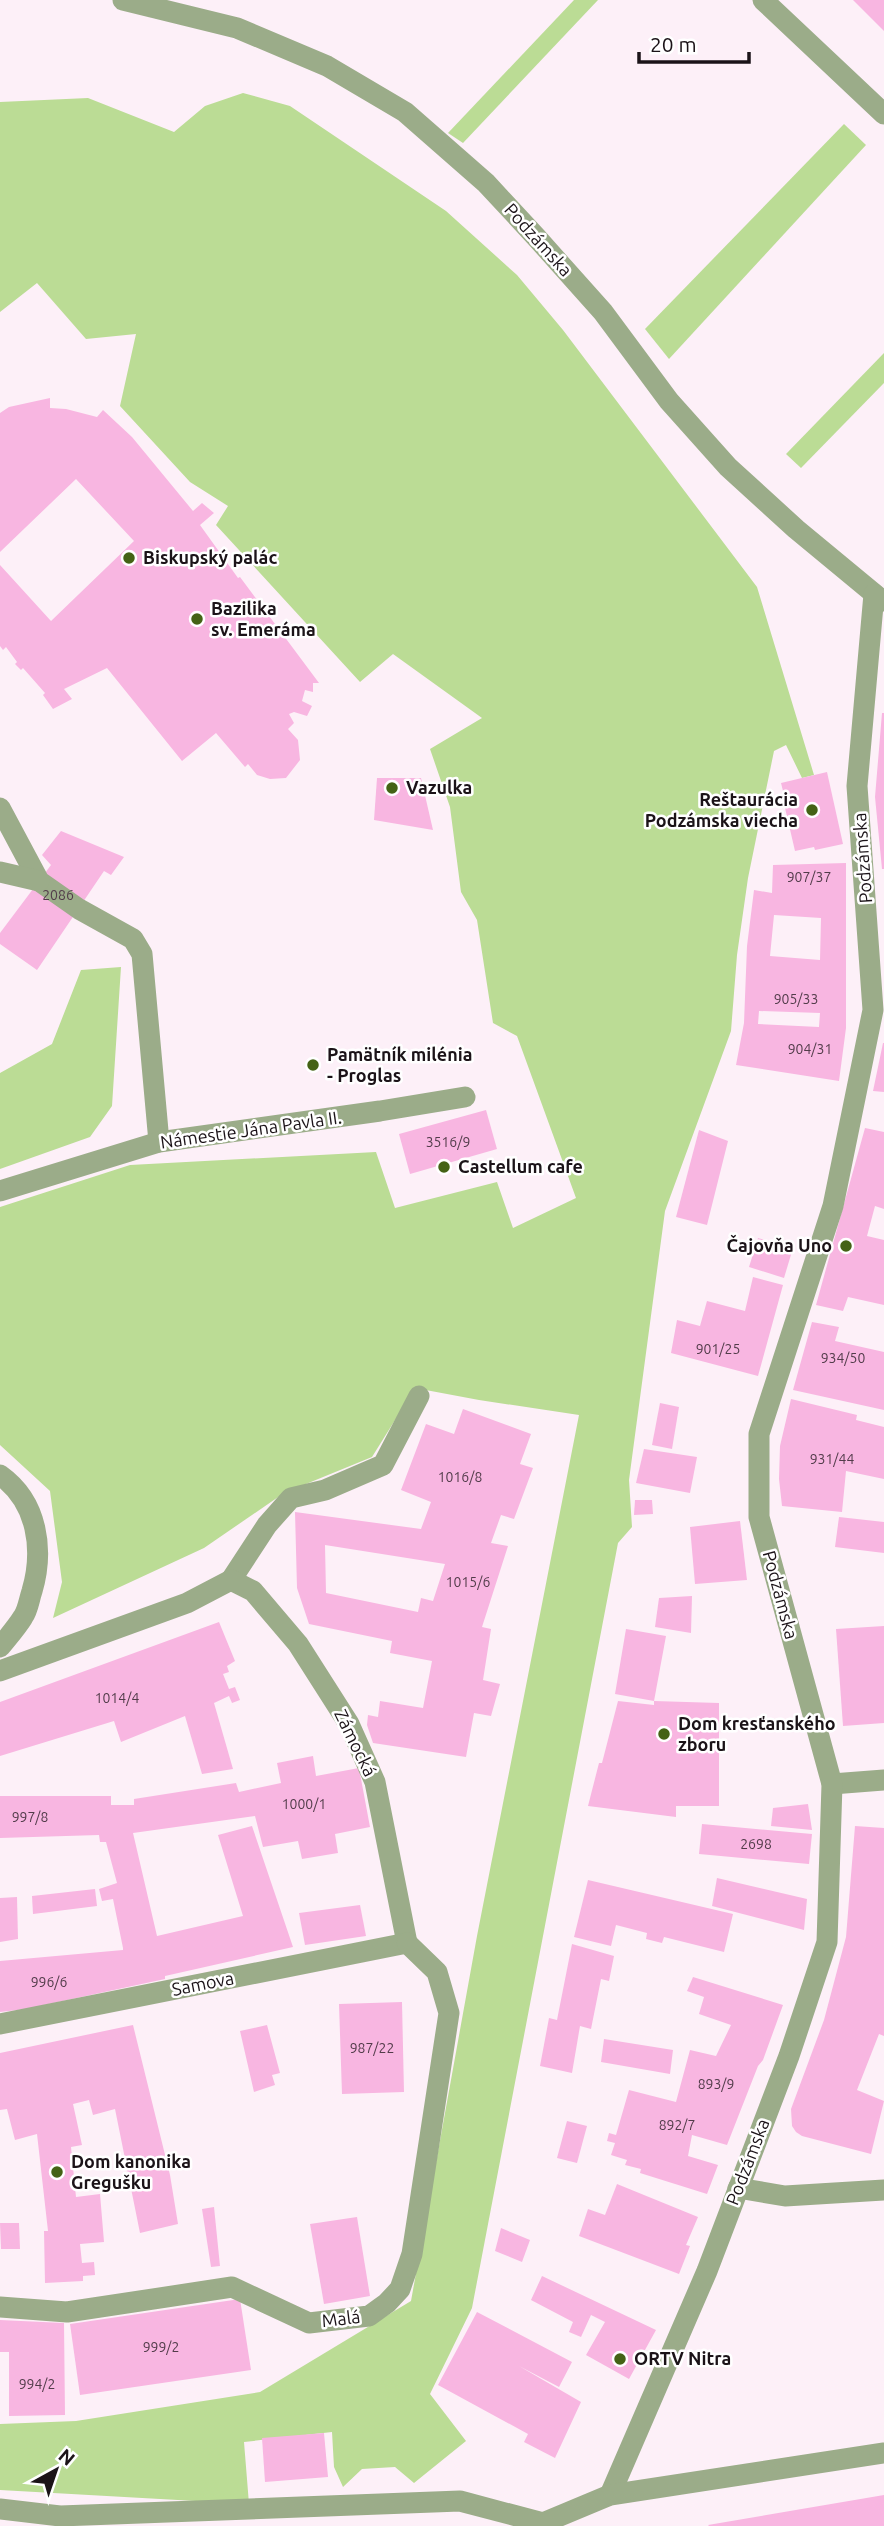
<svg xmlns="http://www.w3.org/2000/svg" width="884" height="2526" font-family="Ubuntu,sans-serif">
<rect width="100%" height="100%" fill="#fdf0f8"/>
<g fill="#bbdc95">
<polygon points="574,0 598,0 463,143 448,133"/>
<polygon points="243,93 290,106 446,211 517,275 563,330 757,587 814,775 802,778 786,745 774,751 748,878 737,955 731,1031 665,1211 629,1480 632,1527 618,1543 472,2308 430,2394 466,2441 414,2483 395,2467 362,2469 343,2487 334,2467 332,2432 244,2442 249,2504 0,2490 0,2424 76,2421 260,2392 411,2301 477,1936 579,1415 479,1400 415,1388 372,1457 284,1493 204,1548 53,1618 62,1582 50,1491 0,1445 0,1207 130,1165 376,1152 395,1208 497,1182 513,1228 576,1198 517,1036 493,1023 477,920 461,892 450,807 430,749 482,718 393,654 360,682 216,525 228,506 190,482 120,406 136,334 86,339 37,283 0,312 0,102 88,98 174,132 205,106"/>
<polygon points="844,124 866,145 669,359 645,329"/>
<polygon points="884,353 884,383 801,468 786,454"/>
<polygon points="121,967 112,1106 90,1137 0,1169 0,1073 52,1044 81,970"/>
</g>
<g fill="#f8b6e1" fill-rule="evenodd">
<polygon points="853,0 884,0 884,31"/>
<polygon points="50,398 50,408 66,409 97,417 103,410 132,437 193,511 202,503 214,513 200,525 238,578 240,577 319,683 313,683 313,692 305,690 302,701 312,706 307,716 294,712 289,714 294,723 288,729 298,740 300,760 286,778 270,779 257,775 248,764 245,767 216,733 182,761 107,668 64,689 72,699 53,709 43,695 45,693 23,668 21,670 15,664 17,662 6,647 3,650 0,646 0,565 51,621 134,541 76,479 0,552 0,413 9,407"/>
<polygon points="882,713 884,713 884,869 882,869 875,797"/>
<polygon points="827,772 843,844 815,850 814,847 795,851 782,795 784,795 781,783"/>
<polygon points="377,778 421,778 433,830 374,820"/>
<polygon points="61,831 124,857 111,875 104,871 37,970 0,944 0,933 51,865 42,855"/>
<path d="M846,863v165l-7,53 -103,-16 8,-42 3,-77 7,-56 18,3 1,-28zM774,915l47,3 -1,42 -50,-4zM759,1011l61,2 -1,14 -61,-3z"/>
<polygon points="883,1043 884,1043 884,1092 873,1091"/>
<polygon points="486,1110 497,1149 410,1174 399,1134"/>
<polygon points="865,1128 884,1132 884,1209 875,1206 867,1236 884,1240 884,1305 848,1297 843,1311 816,1305"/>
<polygon points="699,1130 728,1141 707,1225 676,1217"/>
<polygon points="758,1238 793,1248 784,1278 749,1267"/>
<polygon points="753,1277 783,1285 758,1376 671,1353 677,1320 700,1326 707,1301 745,1311"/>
<polygon points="812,1322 839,1327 835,1341 884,1352 884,1410 793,1390"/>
<polygon points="791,1399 857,1415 856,1420 884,1427 884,1479 846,1471 842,1512 782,1506 779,1479 780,1446"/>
<polygon points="660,1403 679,1407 672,1449 652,1445"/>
<path d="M463,1409l68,25 -11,30 13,4 -19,51 -13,-4 -10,28 17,3 -26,81 9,2 -8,51 17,4 -9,32 -17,-3 -8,44 -93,-14 -6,-18 1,-10 10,2 2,-16 43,7 9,-47 -42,-8 2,-12 -83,-17 -12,-36 -2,-76 126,17 10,-27 -30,-12 25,-66 28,10zM325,1545l120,19 -12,37 -12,-3 -3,14 -92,-19z"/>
<polygon points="644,1449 697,1457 690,1493 636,1483"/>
<polygon points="635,1500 652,1500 653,1514 634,1515"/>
<polygon points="839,1517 884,1522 884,1553 835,1547"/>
<polygon points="740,1521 747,1580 695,1584 690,1527"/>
<polygon points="692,1596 691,1633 655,1627 659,1598"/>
<polygon points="219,1622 235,1661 227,1666 229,1672 223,1674 229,1689 235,1687 240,1700 232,1703 229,1696 214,1703 233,1769 202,1774 185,1716 121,1742 114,1721 0,1756 0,1702"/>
<polygon points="884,1626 884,1723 843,1726 836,1629"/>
<polygon points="626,1629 666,1636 654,1701 615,1694"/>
<polygon points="618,1701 654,1705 654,1701 719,1703 719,1806 676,1806 676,1817 588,1806 599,1763 602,1763"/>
<polygon points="313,1756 316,1776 359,1768 370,1827 335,1834 338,1853 302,1859 298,1841 263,1847 255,1816 133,1833 157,1936 243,1916 218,1835 252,1826 293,1947 165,1976 165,1979 44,2005 44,2007 0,2012 0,1961 123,1950 123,1948 113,1899 102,1901 99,1889 117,1883 106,1842 100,1842 99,1835 0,1838 0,1796 111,1796 111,1805 134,1805 134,1799 236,1783 239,1792 281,1783 277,1763"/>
<polygon points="808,1804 812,1830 771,1826 773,1808"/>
<polygon points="702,1824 812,1834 809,1864 699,1854"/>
<polygon points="855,1826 884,1828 884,2036 879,2034 857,2090 884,2101 871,2154 802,2136 796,2132 792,2126 791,2109 824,2020 846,1937"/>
<polygon points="717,1878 807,1899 804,1930 712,1906"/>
<polygon points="588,1880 733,1914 724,1952 664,1937 662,1943 646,1939 647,1933 616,1925 611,1946 574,1937"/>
<polygon points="95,1889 97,1906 33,1914 32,1896"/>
<polygon points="17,1897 18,1939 0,1942 0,1898"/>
<polygon points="360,1905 366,1936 305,1945 299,1913"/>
<polygon points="572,1944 614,1956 609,1981 601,1979 591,2029 580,2026 572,2073 540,2066 549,2018 557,2020"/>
<polygon points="693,1977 783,2005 763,2060 758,2066 727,2145 692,2135 688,2156 718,2165 707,2194 640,2173 641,2169 625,2165 627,2160 611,2155 615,2143 607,2141 609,2133 616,2135 629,2090 676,2102 690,2050 716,2056 731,2025 699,2014 704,1997 687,1991"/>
<polygon points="402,2002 404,2092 342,2094 339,2004"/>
<polygon points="133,2025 170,2175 178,2224 140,2233 115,2109 93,2115 89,2100 73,2104 82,2145 71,2147 76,2197 100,2194 104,2242 80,2244 82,2263 94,2262 95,2275 83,2276 83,2281 45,2283 44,2231 48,2231 37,2134 15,2140 7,2109 0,2110 0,2053"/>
<polygon points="267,2025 280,2073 272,2075 275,2085 254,2092 240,2031"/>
<polygon points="604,2039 673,2050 670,2074 601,2062"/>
<polygon points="567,2121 587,2126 577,2163 557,2158"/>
<polygon points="617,2184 698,2217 686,2245 690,2246 679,2274 579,2236 588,2209 605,2215"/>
<polygon points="214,2207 220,2266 211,2267 202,2209"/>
<polygon points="357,2217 370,2296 324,2304 310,2224"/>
<polygon points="0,2223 19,2223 20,2249 1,2249"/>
<polygon points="501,2228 530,2240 522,2262 495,2251"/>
<polygon points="542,2276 656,2330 629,2379 586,2355 605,2322 591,2315 581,2337 569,2332 573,2322 531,2300"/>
<polygon points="240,2299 251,2370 80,2395 70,2324"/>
<polygon points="477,2312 572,2362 559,2387 519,2366 581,2402 555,2458 524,2442 528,2434 438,2385"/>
<polygon points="0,2320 64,2323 65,2415 9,2416 9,2352 0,2352"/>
<polygon points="324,2433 328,2477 265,2482 262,2438"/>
<polygon points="884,2495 884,2526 709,2526 708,2525"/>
</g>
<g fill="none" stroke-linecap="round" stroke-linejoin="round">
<g stroke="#9bac89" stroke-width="21">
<polyline points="763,0 884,114"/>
<polyline points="0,808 39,881 79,909 133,939 142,954 159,1142"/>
<polyline points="0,872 39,881"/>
<polyline points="0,1191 159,1142 380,1111 465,1097"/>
</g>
<g stroke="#9bac89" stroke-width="21">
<polyline points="123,0 237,28 327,66 405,112 486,183 536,237 603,312 669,401 728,467 796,529 883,601"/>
<path d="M0,1475c38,27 44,75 32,116 -3,9 -4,19 -9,26 -6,10 -15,20 -23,30"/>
<polyline points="231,1580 267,1525 291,1498 325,1490 383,1465 419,1396"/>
<polyline points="0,1671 187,1603 231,1580 253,1591 298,1644 349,1724 375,1782 407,1943"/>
<polyline points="832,1784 884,1780"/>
<polyline points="0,2024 407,1943"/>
<polyline points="738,2188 785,2196 884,2190"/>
<polyline points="0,2307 67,2312 232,2287 309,2323 369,2316 387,2303 400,2289 412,2254 449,2013 437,1972 407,1943"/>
<polyline points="610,2495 707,2271 789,2056 827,1942 832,1784 759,1517 759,1434 833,1206 873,1010 857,786 874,594"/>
<polyline points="0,2509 60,2516 460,2501 543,2523 610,2495 884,2453"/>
</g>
</g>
<g fill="#446215" stroke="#fff" stroke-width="2.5">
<circle cx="129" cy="558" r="7"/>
<circle cx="197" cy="619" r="7"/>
<circle cx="392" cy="788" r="7"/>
<circle cx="812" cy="810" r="7"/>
<circle cx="313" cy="1065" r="7"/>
<circle cx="444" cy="1167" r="7"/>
<circle cx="846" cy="1246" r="7"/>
<circle cx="664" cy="1734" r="7"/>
<circle cx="57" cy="2172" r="7"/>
<circle cx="620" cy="2359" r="7"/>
</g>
<g text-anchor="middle" stroke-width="5" stroke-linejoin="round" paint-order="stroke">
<g font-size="14" fill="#523c4a">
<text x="809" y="882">907/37</text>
<text x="58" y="900">2086</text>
<text x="796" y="1004">905/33</text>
<text x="810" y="1054">904/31</text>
<text x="448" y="1147">3516/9</text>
<text x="718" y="1354">901/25</text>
<text x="843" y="1363">934/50</text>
<text x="832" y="1464">931/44</text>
<text x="460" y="1482">1016/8</text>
<text x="468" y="1587">1015/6</text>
<text x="117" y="1703">1014/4</text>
<text x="304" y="1809">1000/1</text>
<text x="30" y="1822">997/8</text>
<text x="756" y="1849">2698</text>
<text x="49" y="1987">996/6</text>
<text x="372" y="2053">987/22</text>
<text x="716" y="2089">893/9</text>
<text x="677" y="2130">892/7</text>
<text x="161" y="2352">999/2</text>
<text x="37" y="2389">994/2</text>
</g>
<g font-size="18" fill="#1b1318" stroke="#fff">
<text transform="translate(538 240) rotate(48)" y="6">Podzámska</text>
<text transform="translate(863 858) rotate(-94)" y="6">Podzámska</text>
<text transform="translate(251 1130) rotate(-8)" y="6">Námestie Jána Pavla II.</text>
<text transform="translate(780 1595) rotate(75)" y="6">Podzámska</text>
<text transform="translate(355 1743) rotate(64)" y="6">Zámocká</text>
<text transform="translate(203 1984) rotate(-11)" y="6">Samova</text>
<text transform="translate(748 2162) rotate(-69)" y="6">Podzámska</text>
<text transform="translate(341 2319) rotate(-7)" y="6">Malá</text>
</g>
<g font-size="18" font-weight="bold" fill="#1b1318" stroke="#fff" text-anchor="start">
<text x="143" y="564">Biskupský palác</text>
<text x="211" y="615">Bazilika<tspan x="211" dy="21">sv. Emeráma</tspan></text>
<text x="406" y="794">Vazulka</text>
<text x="798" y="806" text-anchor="end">Reštaurácia<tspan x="798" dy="21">Podzámska viecha</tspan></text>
<text x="327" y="1061">Pamätník milénia<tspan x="327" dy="21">- Proglas</tspan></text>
<text x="458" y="1173">Castellum cafe</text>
<text x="832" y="1252" text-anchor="end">Čajovňa Uno</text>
<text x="678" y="1730">Dom kresťanského<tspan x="678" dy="21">zboru</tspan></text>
<text x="71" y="2168">Dom kanonika<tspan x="71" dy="21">Gregušku</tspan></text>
<text x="634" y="2365">ORTV Nitra</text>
</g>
</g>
<g transform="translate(56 2470) rotate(40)" stroke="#ffffff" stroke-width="5" paint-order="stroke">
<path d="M0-5L12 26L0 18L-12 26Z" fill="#1b1318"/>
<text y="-10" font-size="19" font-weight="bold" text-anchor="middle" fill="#1b1318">N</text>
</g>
<path d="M639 52v10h110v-10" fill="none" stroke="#1b1318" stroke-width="3.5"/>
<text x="650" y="52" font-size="21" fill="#1b1318" stroke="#ffffff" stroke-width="5" paint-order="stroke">20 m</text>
</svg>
